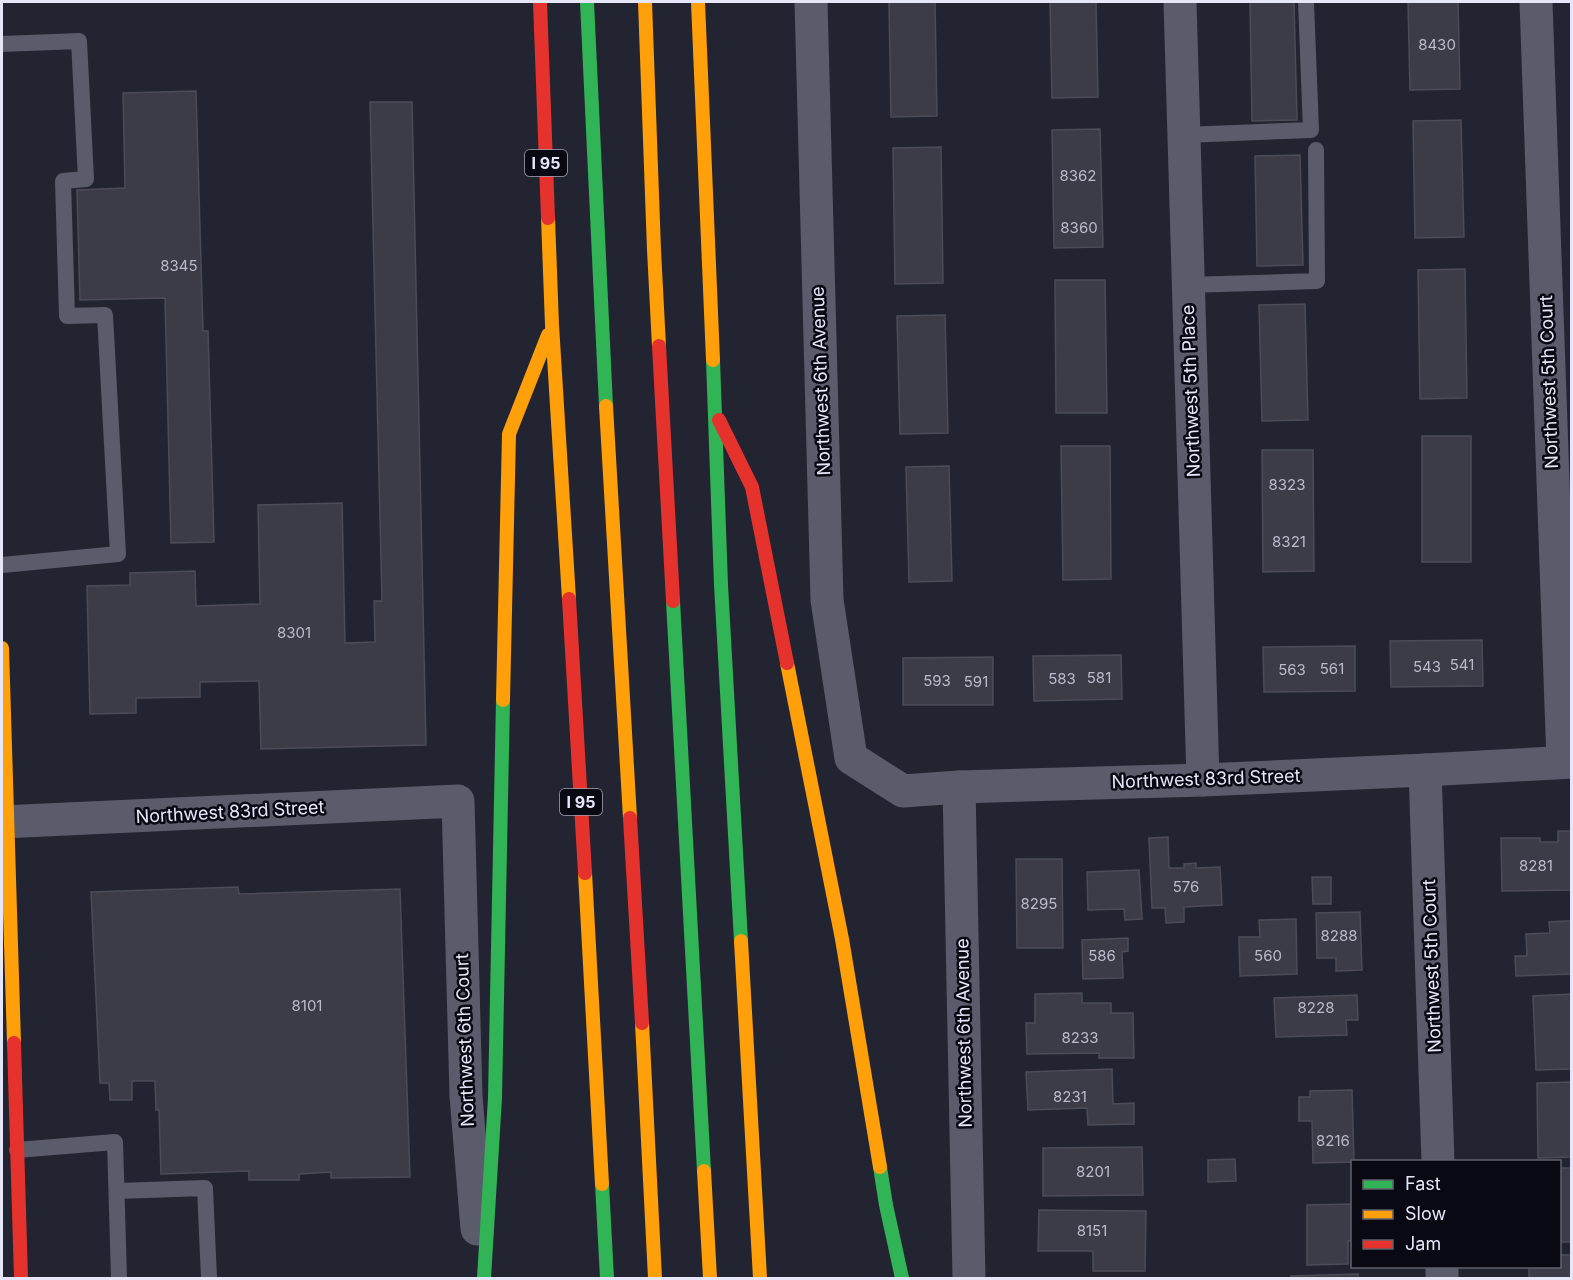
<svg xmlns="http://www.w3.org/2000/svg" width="1573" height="1280" font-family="Inter,sans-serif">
<rect width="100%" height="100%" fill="#232431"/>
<g fill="#3b3c47" stroke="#4b4c58" stroke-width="1.5">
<polygon points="889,2 935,2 937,116 891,117"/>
<polygon points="1050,2 1096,2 1098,97 1052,98"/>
<polygon points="1250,2 1294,2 1297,120 1252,121"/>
<polygon points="1408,2 1458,2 1460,89 1410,90"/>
<polygon points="196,91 203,331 208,331 214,542 171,543 165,298 80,300 77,190 125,188 123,93"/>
<polygon points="370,102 412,102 426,745 261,749 259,681 200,682 200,697 136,698 136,713 90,714 87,586 130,585 130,573 195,571 196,606 260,604 258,505 342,503 345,643 375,642 374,601 382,601"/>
<polygon points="1461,120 1464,237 1415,238 1413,121"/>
<polygon points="1100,129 1103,247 1054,248 1052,130"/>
<polygon points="941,147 943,283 895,284 893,148"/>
<polygon points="1300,155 1303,265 1257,266 1255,156"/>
<polygon points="1465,269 1467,398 1420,399 1418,270"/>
<polygon points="1055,280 1105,280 1107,413 1056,413"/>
<polygon points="1305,304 1308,420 1262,421 1259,305"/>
<polygon points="945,315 948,433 900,434 897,316"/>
<rect x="1422" y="436" width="49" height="126"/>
<polygon points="1061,446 1110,446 1111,579 1063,580"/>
<polygon points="1262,450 1313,450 1314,571 1263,572"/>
<polygon points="949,466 952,581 909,582 906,467"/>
<polygon points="1482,640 1483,686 1391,687 1390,641"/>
<polygon points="1355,646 1355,691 1264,692 1263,647"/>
<polygon points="1121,655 1122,699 1034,701 1033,656"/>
<polygon points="993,657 993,705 903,705 903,658"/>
<polygon points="1558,831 1572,831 1572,890 1502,891 1501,838 1540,838 1540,842 1558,842"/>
<polygon points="1168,837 1169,868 1184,868 1184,864 1196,863 1196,868 1220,867 1222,905 1184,907 1184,922 1166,923 1165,908 1152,908 1149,838"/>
<polygon points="1016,859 1062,859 1063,948 1017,948"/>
<polygon points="1139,870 1142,919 1125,920 1124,909 1088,910 1087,872"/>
<polygon points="1312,877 1331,877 1331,904 1313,904"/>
<polygon points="238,887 239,894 400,889 410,1177 331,1178 331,1172 299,1174 299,1180 249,1180 249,1171 161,1174 159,1110 156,1110 155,1081 132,1081 132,1100 110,1100 109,1083 100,1083 91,892"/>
<polygon points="1360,912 1362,970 1336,971 1336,958 1317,958 1316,913"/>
<polygon points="1296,919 1297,974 1240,976 1239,937 1260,937 1259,920"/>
<polygon points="1567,921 1572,921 1572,974 1516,976 1515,956 1527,956 1526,934 1550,933 1549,922"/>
<polygon points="1128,938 1128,951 1122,952 1123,978 1083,979 1082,940"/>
<polygon points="1082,993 1082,1003 1111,1003 1111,1013 1133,1013 1134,1058 1099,1058 1099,1053 1027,1054 1026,1023 1035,1023 1035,994"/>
<polygon points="1572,994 1572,1069 1536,1070 1533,996"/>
<polygon points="1357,995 1358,1020 1346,1020 1347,1035 1276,1037 1274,998"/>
<polygon points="1112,1069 1113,1104 1134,1103 1134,1124 1088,1125 1087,1108 1028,1110 1026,1072"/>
<polygon points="1572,1082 1572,1157 1538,1158 1537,1083"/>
<polygon points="1352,1090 1354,1162 1313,1163 1312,1121 1299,1121 1299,1097 1310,1097 1310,1091"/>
<polygon points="1142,1147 1143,1195 1043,1196 1043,1148"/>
<polygon points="1235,1159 1236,1181 1208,1182 1208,1160"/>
<rect x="1560" y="1168" width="12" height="74"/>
<polygon points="1352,1204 1352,1241 1348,1241 1348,1264 1307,1265 1307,1205"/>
<polygon points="1039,1210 1146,1211 1145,1271 1093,1271 1093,1251 1038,1251"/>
<polygon points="1560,1255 1572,1255 1572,1278 1529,1278 1529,1266 1560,1266"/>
<polygon points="1358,1274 1358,1278 1291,1278 1291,1276"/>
</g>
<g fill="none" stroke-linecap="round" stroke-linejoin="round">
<g stroke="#5a5b6b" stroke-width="16">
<polyline points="2,44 79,41 86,179 63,181 67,316 105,315 118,554 2,565"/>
<polyline points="1184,135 1311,130 1306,2"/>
<polyline points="1188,285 1317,281 1316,150"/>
<polyline points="17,1150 115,1142 119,1278"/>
<polyline points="117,1191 205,1188 209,1278"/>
</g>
<g stroke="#5a5b6b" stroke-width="33">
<polyline points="811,2 827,600 851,758 903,791 959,787 1203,780 1425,770 1572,762"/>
<polyline points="1180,2 1203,780"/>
<polyline points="1536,2 1563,762"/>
<polyline points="1425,770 1438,1162"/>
<polyline points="959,787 969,1278"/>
<polyline points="2,822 458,801 466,1096 477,1229"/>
<polyline points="1442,1266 1442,1278"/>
</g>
<g stroke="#30b455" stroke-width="14">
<polyline points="587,2 606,406"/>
<polyline points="713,360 721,585 741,941"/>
<polyline points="673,601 704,1171"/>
<polyline points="880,1167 886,1205 902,1278"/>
<polyline points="602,1184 607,1278"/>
<polyline points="484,1278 495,1098 503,700"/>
</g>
<g stroke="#ff9f0a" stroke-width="14">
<polyline points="645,2 654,250 659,346"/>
<polyline points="698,2 713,360"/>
<polyline points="548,218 552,325 569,599"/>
<polyline points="606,406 630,818"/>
<polyline points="2,648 14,1043"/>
<polyline points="787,663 842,939 880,1167"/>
<polyline points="503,700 509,434 548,335"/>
<polyline points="585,873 602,1184"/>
<polyline points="741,941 760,1278"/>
<polyline points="642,1023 655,1278"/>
<polyline points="704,1171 710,1278"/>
</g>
<g stroke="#e5322d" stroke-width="14">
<polyline points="540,2 548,218"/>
<polyline points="659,346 673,601"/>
<polyline points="719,420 752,487 787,663"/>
<polyline points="569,599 585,873"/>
<polyline points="630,818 642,1023"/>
<polyline points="14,1043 21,1278"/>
</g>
</g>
<g text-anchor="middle" stroke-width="5" stroke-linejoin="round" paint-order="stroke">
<g font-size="15" fill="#babccc">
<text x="1437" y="50">8430</text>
<text x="1078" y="181">8362</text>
<text x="1079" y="233">8360</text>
<text x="179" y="271">8345</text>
<text x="1287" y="490">8323</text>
<text x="1289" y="547">8321</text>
<text x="294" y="638">8301</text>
<text x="1462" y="670">541</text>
<text x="1427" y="672">543</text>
<text x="1332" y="674">561</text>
<text x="1292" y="675">563</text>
<text x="1099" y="683">581</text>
<text x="1062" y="684">583</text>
<text x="937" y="686">593</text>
<text x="976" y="687">591</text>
<text x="1536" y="871">8281</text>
<text x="1186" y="892">576</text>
<text x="1039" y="909">8295</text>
<text x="1339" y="941">8288</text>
<text x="1102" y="961">586</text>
<text x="1268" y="961">560</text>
<text x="307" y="1011">8101</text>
<text x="1316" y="1013">8228</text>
<text x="1080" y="1043">8233</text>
<text x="1070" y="1102">8231</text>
<text x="1333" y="1146">8216</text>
<text x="1093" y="1177">8201</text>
<text x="1092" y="1236">8151</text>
</g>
<g fill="#090914" stroke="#a3a4b4" stroke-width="1.5">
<rect x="525" y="150" width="42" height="26" rx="4.5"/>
<rect x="560" y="789" width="42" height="26" rx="4.5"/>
</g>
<g font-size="16" font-weight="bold" fill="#e5e6f8">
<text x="546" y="169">I 95</text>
<text x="581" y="808">I 95</text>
</g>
<g font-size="18" fill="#e5e6f8" stroke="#090914">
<text transform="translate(821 381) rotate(-92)" y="6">Northwest 6th Avenue</text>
<text transform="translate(1549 382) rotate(-92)" y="6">Northwest 5th Court</text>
<text transform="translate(1191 391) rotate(-92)" y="6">Northwest 5th Place</text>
<text transform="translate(1206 779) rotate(-2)" y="6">Northwest 83rd Street</text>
<text transform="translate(230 812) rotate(-3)" y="6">Northwest 83rd Street</text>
<text transform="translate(1432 966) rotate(-92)" y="6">Northwest 5th Court</text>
<text transform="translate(964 1033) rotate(-91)" y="6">Northwest 6th Avenue</text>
<text transform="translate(465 1040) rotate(-92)" y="6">Northwest 6th Court</text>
</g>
</g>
<rect width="1573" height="1280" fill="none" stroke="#e5e6f8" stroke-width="6"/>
<rect x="1351" y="1160" width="210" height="108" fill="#090914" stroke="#61616f" stroke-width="1.5"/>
<rect x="1363" y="1180" width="30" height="9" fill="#30b455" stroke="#61616f" stroke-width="1.5"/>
<text x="1405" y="1190" font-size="18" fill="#e5e6f8">Fast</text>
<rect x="1363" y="1210" width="30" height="9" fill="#ff9f0a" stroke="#61616f" stroke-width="1.5"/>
<text x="1405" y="1220" font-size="18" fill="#e5e6f8">Slow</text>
<rect x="1363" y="1240" width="30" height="9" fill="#e5322d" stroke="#61616f" stroke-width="1.5"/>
<text x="1405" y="1250" font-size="18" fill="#e5e6f8">Jam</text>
</svg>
